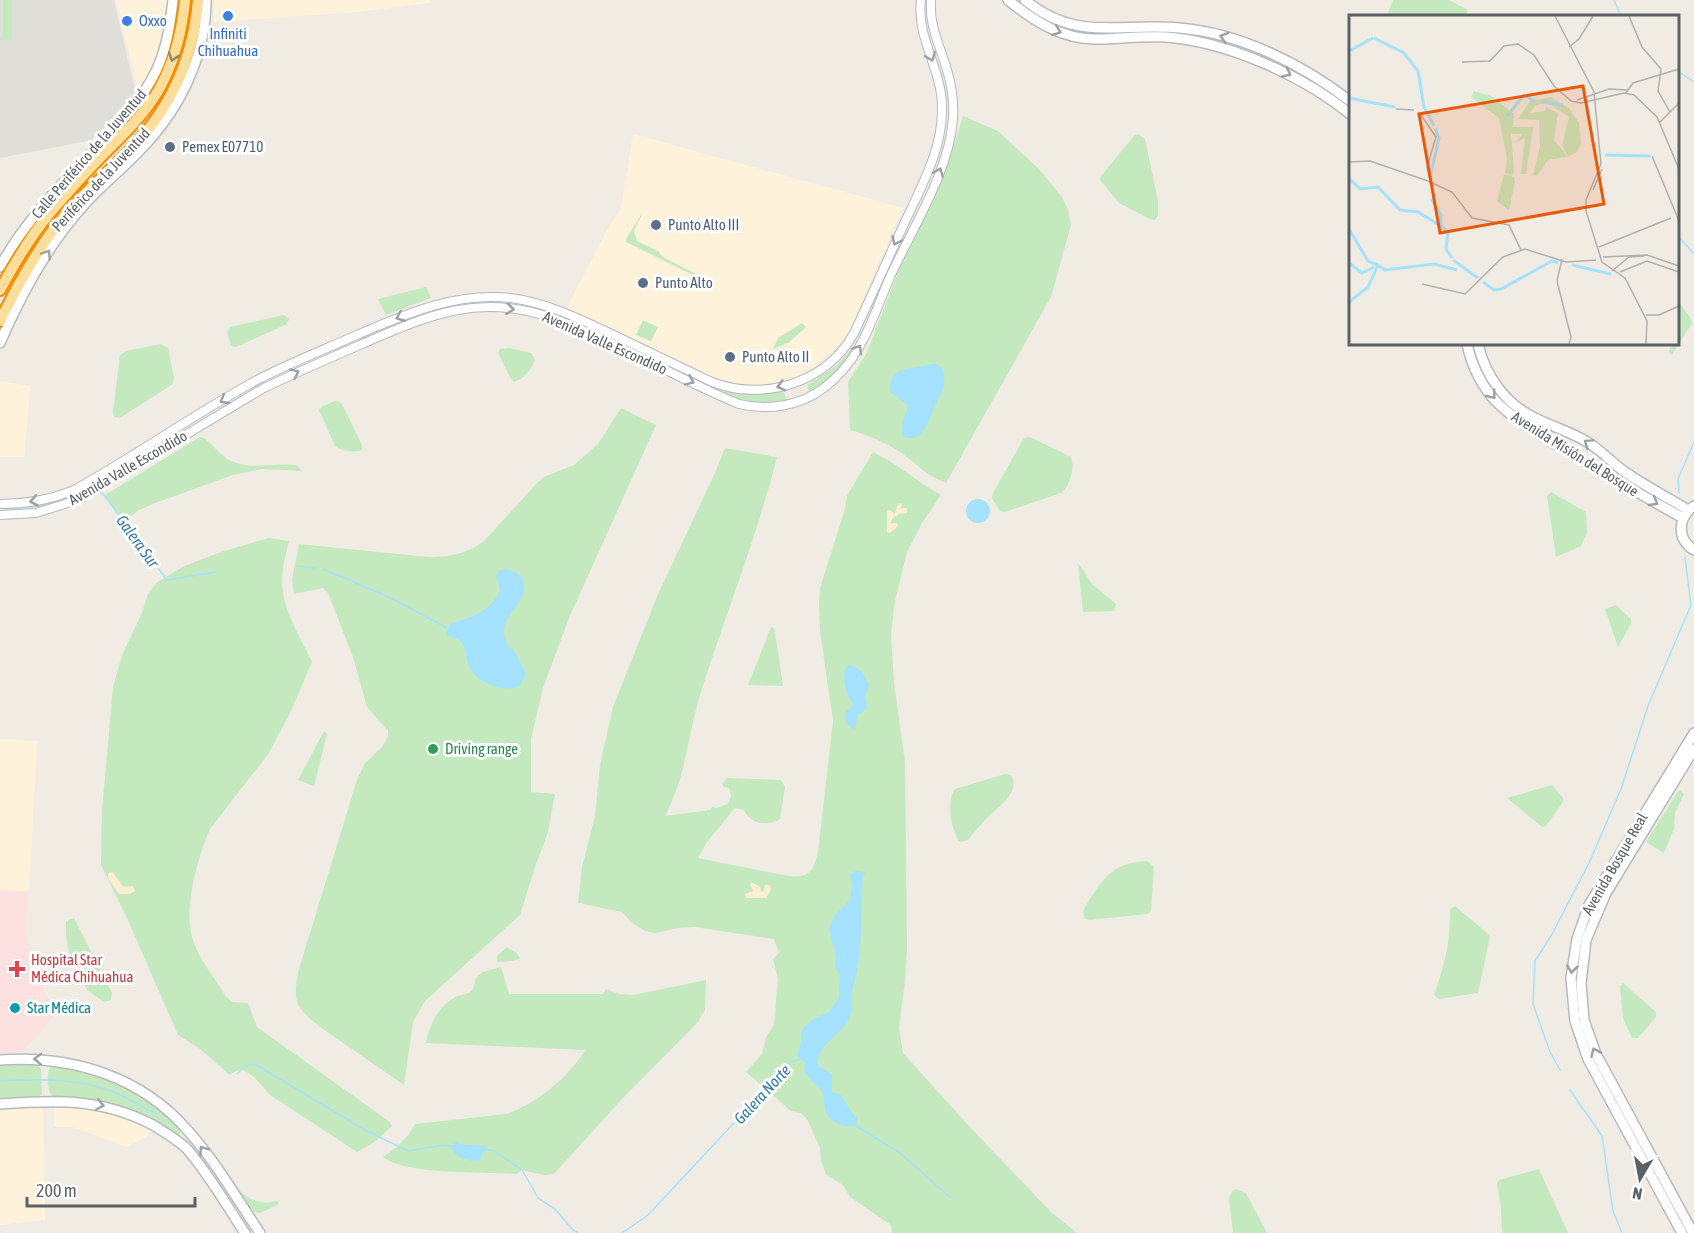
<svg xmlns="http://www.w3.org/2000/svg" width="1694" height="1233" font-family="'Asap Condensed',sans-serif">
<rect width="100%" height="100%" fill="#f0ece4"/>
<g fill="#fff2da">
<polygon points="116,0 168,0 164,37 160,51 144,86 139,92"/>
<polygon points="214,0 429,0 430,3 357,12 214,22"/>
<polygon points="633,134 903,208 846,338 815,367 792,379 762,385 739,384 709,376 567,307 611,223 621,209"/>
<polygon points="0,381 30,386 24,457 0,457"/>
<polygon points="0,739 37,741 29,892 0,890"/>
<polygon points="56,1104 90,1105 152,1127 149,1135 127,1147 72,1127 54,1127 54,1108"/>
<polygon points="40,1107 43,1110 45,1220 0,1225 0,1111"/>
</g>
<polygon fill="#e0ded9" points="0,0 114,0 136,94 92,140 0,158"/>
<polygon fill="#fde0e0" points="0,890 29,892 26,927 30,956 46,995 57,1013 22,1052 0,1053"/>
<g fill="#c4e9bf">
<polygon points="3,0 12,0 12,40 0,40 0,37 3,36"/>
<polygon points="1393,0 1449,0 1468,10 1464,16 1387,16"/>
<path d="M963,116l35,15 41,38 23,28 6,13 3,15 -20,72 -105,186c-18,-7 -28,-17 -43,-29 -16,-11 -35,-19 -53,-24l-2,-48 18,-28 38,-97 46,-100z"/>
<polygon points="1138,134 1145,139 1158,201 1158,215 1155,220 1150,219 1119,203 1100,180 1101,176 1134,136"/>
<polygon points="643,212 634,231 637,241 658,251 663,257 698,275 697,277 626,242 626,239"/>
<polygon points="426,287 431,298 386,315 378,299"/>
<polygon points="1678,301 1690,317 1692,323 1672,355 1669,352 1671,344 1678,344"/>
<polygon points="284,315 289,319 287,324 236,347 231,346 227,332 230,327"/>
<polygon points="643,320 658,327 651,341 636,335"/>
<polygon points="802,323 806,327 788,343 773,349 778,338"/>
<polygon points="161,344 168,348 174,378 173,384 120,418 114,417 113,412 120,355 126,351"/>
<polygon points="854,346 857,347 839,372 811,393 809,391 807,385 836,366"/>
<path d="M510,348l21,5 4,7c-4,10 -10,18 -21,22l-3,-3 -13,-26 2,-4z"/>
<path d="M724,391l27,3 30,-2 3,1 3,7 -1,2c-22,5 -42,0 -62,-9z"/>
<path d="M335,401l5,1 2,2 20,41v5c-7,3 -21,1 -27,-4l-16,-36 4,-4z"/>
<path d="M621,408l35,17 -87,193 -26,70 -12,51v53l24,2 -7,38 -13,35 -15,48 -95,86 -12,21 -9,63 -84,-58c-25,-21 -27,-23 -22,-55l59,-192 8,-17 18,-17 5,-10v-5l-21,-24 -14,-50 -25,-64 -5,-5 -29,6 -2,-15 7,-35 130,13c20,0 42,-4 57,-18l51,-56 7,-6 30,-12 24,-21z"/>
<path d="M200,437l4,1c8,6 14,14 22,20 21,14 48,4 71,7l5,6 -40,-2 -29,6 -75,27 -19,8 -16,12 -18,-27z"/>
<path d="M1030,437l41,20c4,10 -1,30 -10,36l-56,19 -5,-1 -8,-13 1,-5 31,-55z"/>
<path d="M725,448l52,9c-21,84 -54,163 -79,245 -11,40 -13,77 -33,114l45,-6 2,-3 5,1 11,-4 3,-8 -2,-8 -5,-1 -2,-3 5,-6 54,2 4,7 -5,32c-12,8 -30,5 -36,-9l-9,-2 -28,34 -9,16 90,18c22,2 25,-5 30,-24l15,-131 -13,-90 -1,-28 1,-15 24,-76 3,-16 26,-44c24,11 44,30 68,43l-19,28 -15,29 -12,49 -4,34 3,47 11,80 2,186 -2,33 -6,47 4,25 66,73 82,86 26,21h-185l-1,-8 -41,-28 -7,-12 -17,-10 -5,-14 -1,-13 -13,-29 -6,-6 -10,-2 -45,-39 16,-18 4,-17 8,-12 4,-46 -5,-20 6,-6 -5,-14 -79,-12 -17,1 -22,5 -11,-2 -13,-8 -10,-11 -44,-9 4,-36 13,-51 5,-51 13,-58 45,-113 57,-121z"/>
<polygon points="1551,492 1586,512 1587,532 1581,546 1556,557 1547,496"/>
<path d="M269,538l20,3c-4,17 -9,34 -6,51 3,22 19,49 29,70l-21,49 -22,42 -59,76c-13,30 -28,83 -16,114 7,19 21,35 31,52l7,7 16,1 9,24 133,95 2,4 -16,15 -19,11 -87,-57 -15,-17 -11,-8 -8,1 -6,4 -30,-26 -22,-14 -51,-117 -26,-53 1,-55 11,-123 9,-32 19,-40 7,-21 8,-11 28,-17 40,-15z"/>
<polygon points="1078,563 1093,585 1116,604 1114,611 1083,612"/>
<polygon points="1616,605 1631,619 1631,624 1618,647 1605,609"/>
<polygon points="771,627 774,628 775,632 783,686 748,685"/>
<polygon points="324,731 327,734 314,786 298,780"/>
<path d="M1005,774l6,1c11,16 -14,33 -24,43 -7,7 -13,15 -19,22l-7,2 -2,-1c-8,-11 -13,-41 -4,-52z"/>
<polygon points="1552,785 1563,798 1563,802 1546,826 1542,827 1507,798"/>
<polygon points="1679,790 1684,794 1675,813 1674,829 1664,853 1646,842"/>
<path d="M1147,861l7,6 -3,44 -4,3 -57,6 -5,-1 -2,-6 1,-4c17,-28 27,-47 63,-48z"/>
<path d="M1455,906l32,27 3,4 -12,56 -39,6 -5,-4c11,-32 16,-51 16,-86z"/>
<polygon points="74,918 112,993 111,1000 104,1002 87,990 69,953 66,936 66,921"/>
<polygon points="507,947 517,953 520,959 512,961 497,962 497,956"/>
<path d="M501,967l8,27h94l3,-5 13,5 14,1 73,-15 -1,30 -7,12 -76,77 -68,75 -10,1 -22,-5 -6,4c-31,-2 -111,1 -133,-17 13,-8 25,-19 32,-33l91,-10c29,-9 64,-38 79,-64l-159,-7c3,-18 11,-34 26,-44 6,-4 13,-4 18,-7 5,-3 3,-8 6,-13 5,-9 15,-9 25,-12z"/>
<polygon points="1623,983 1656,1012 1656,1017 1638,1038 1632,1038 1623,1018 1620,986"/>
<polygon points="30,1063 36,1064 41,1069 42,1094 36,1099 0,1101 0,1065"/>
<path d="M51,1066c14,1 27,4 40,7 20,6 87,41 90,61l-4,2c-45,-23 -73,-40 -125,-40 -5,-6 -6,-24 -1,-30z"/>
<polygon points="1539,1169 1568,1233 1502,1233 1501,1209 1497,1183 1499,1180"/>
<path d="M232,1184c12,13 27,22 45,17l2,3 -19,9 -9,-2 -4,-4z"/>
<polygon points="1236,1189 1246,1193 1267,1233 1233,1233 1229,1198 1232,1191"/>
</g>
<g fill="#fdeed2">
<polygon points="900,503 902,504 901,508 907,508 907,513 899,514 892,519 891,523 897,523 898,526 890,533 887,532 887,511 890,510 895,514 897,506"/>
<polygon points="113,872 123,887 133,886 135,891 130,894 119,894 108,878 108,873"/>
<polygon points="751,882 760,887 761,892 764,891 765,885 769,885 771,889 766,898 746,898 745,894 753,891 750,885"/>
</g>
<g fill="#a5e2ff">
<path d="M933,364h4c4,3 7,6 7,12 2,10 -3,18 -8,28 -6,13 -13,42 -34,32v-11l6,-20 -17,-12c-3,-9 1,-18 10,-23z"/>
<circle cx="978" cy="511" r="12"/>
<path d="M504,569c7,1 13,2 17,8 13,20 -15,34 -17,52 -1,6 3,12 4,18l5,2 13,24 -5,12c-13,9 -42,-1 -50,-15 -6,-9 -3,-23 -12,-30 -5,-3 -8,-2 -13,-6l4,-10c21,-7 41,-12 50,-34l-4,-15 3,-4z"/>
<path d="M847,665c11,-1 19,11 22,20l-4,11 2,11 -4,5 -5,2 -3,15 -4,-1 -6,-9 1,-9 5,-2 3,-4c-9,-8 -13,-28 -7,-39z"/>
<path d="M856,871l9,1 -3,10c-1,36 1,71 -9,106 -3,9 1,20 -3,28 -6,19 -34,27 -32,50l14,8v18l8,2 13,20 4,4v5c-11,8 -26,0 -31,-11 -3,-6 -1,-13 -3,-19 -1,-2 -17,-18 -19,-21l1,-10 -7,-5 -1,-4 5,-12 -1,-8 3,-6 11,-9 14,-6 10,-15 1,-21 -5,-9 1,-10 -7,-29 6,-13 15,-15 2,-14 -2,-12z"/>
<path d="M457,1141l2,3 26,2 4,4 -6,1 -2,9c-12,2 -23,-1 -30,-12z"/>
</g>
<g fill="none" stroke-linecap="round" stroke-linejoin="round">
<g stroke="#a5e2ff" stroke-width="1.5">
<polyline points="1614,0 1621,16"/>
<polyline points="1678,71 1694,82"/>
<polyline points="1678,105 1678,106"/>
<polyline points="1678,236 1694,254"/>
<polyline points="101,491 167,580 216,572"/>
<polyline points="1679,493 1678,479 1694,442"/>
<path d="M0,508c27,1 55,-4 80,-15 5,-3 11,-7 17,-9"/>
<polyline points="297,566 315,568"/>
<polyline points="323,569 391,598 447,628"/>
<polyline points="1560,1070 1550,1052 1533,1004 1535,961 1551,936 1589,863 1621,789 1648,706 1691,605 1685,557"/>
<path d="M237,1074c7,-7 11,-12 21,-8l107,64 43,21 36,-6 10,1"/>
<path d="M0,1081c37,-2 76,-3 111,10 16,6 31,15 46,23"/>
<polyline points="1570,1090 1602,1136 1613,1211 1622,1233"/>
<polyline points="853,1124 900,1153 952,1199"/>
<polyline points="489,1150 493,1150 522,1170 538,1198 555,1209 573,1230 578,1233"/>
<polyline points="622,1233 648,1215 791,1062 800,1059"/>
</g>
<defs>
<g id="tertiary">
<path d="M0,504c25,0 49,-4 72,-13 64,-35 123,-78 187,-112 33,-17 67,-30 100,-45 49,-21 97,-42 152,-36 38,5 73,23 107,39 31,15 62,30 94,45 51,20 115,1 142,-49 17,-36 33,-72 50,-109 17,-37 39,-75 38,-117 0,-38 -26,-69 -21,-107"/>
<path d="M0,515l36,-2 41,-13 185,-111c33,-16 66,-30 100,-45 65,-28 115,-51 187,-27 66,23 126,61 190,87 30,7 62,2 86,-17 13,-10 25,-24 33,-38 14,-23 22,-50 33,-74 22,-48 58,-103 62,-156 1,-17 -1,-33 -6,-49 -7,-25 -18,-43 -16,-70"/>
</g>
<g id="secondary">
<path d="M1008,0c26,21 55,40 90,39 26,0 52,-5 78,-1 58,7 129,39 174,76"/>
<path d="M1025,0c52,43 95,22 154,28 61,5 123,36 171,73"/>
<path d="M0,267c23,-43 58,-79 91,-114 24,-26 50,-50 65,-82 11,-23 14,-46 17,-71"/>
<path d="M0,343c21,-49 48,-98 83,-137 18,-21 41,-38 59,-58 38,-39 64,-93 64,-148"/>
<path d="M1467,344c4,19 12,37 25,53 18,20 41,33 63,47 42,26 85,50 128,74"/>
<path d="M1478,344c7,31 27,60 57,74 18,9 37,14 54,25 13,8 23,20 36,29 20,14 42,25 63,38"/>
<path d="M1694,506c-17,12 -17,33 0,44"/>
<path d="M0,1060c71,-5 142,16 189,72 27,30 48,67 71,101"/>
<path d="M0,1104c57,-4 101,-6 153,21 11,7 25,15 34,24 22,25 39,56 58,84"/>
<polyline points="1682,1233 1588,1059 1575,1021 1571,978 1577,939 1589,905 1694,733"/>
<polyline points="1693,1233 1596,1054 1584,1020 1581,983 1586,940 1606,893 1694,749"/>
</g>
<g id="trunk">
<path d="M0,290c14,-26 30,-53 49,-76 16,-18 32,-37 49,-54 21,-22 44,-42 60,-69 16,-28 24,-59 27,-91"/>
<path d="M0,321c18,-37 38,-74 64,-105 19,-23 42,-41 62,-62 43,-42 67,-94 72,-154"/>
</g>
</defs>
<use href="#tertiary" stroke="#b5b8bc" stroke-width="10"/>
<use href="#secondary" stroke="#b6babf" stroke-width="12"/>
<use href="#trunk" stroke="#f48c00" stroke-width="14"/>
<use href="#tertiary" stroke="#fff" stroke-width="8"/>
<use href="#secondary" stroke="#fff" stroke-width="9"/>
<use href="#trunk" stroke="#ffde9b" stroke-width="10"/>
</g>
<defs><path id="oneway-chevron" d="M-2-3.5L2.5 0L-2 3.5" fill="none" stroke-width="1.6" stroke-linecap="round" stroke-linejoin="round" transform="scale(1.5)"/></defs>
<g stroke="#9da0a3">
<use href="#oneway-chevron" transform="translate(1057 31) rotate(21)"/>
<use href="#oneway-chevron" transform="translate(1224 37) rotate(-164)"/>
<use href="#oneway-chevron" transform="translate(931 57) rotate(68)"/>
<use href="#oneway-chevron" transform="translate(1287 73) rotate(25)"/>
<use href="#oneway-chevron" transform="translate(939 172) rotate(-67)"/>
<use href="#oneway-chevron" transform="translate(896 241) rotate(115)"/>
<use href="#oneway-chevron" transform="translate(47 254) rotate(-56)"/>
<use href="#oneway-chevron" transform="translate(510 309) rotate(7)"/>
<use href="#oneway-chevron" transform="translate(400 317) rotate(158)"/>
<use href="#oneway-chevron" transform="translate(858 349) rotate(-59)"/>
<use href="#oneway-chevron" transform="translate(295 373) rotate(-25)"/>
<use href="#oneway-chevron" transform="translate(690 381) rotate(26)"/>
<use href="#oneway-chevron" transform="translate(781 386) rotate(165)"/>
<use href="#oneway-chevron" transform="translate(1492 395) rotate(51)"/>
<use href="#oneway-chevron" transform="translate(224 400) rotate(149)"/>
<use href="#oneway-chevron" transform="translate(1588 443) rotate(-146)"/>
<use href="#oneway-chevron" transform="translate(34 501) rotate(170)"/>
<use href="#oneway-chevron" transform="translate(1654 502) rotate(30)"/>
<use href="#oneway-chevron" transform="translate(1572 969) rotate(96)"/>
<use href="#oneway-chevron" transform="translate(1595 1052) rotate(-114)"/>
<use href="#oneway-chevron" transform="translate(38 1059) rotate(-178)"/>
<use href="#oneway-chevron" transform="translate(100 1105) rotate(12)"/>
<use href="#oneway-chevron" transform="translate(203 1150) rotate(-125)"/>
</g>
<use stroke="#8d8676" href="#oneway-chevron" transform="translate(173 57) rotate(109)"/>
<g fill="#3f7fe0" stroke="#fff" stroke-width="2">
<circle cx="228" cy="16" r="6"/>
<circle cx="127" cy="21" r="6"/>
</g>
<g fill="#5c6f8a" stroke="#fff" stroke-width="2">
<circle cx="170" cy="147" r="6"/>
<circle cx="656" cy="225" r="6"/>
<circle cx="643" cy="283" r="6"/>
<circle cx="730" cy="357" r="6"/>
</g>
<circle fill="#2e9e5b" stroke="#fff" stroke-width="2" cx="433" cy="749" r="6"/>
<path fill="#e0444e" stroke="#fff" stroke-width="2" d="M14 960h6v6h6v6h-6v6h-6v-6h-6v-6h6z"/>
<circle fill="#0f9aa8" stroke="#fff" stroke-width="2" cx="15" cy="1008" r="6"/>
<g text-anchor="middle" stroke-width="6" stroke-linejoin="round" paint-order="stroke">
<g font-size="15" fill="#366cbe" stroke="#fff" text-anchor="start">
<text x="139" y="26">Oxxo</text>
<text x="228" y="39" text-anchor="middle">Infiniti<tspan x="228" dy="17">Chihuahua</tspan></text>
</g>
<g font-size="15" fill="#4e5e75" stroke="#fff" text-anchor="start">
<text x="182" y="152">Pemex E07710</text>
<text x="668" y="230">Punto Alto III</text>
<text x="655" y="288">Punto Alto</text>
<text x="742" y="362">Punto Alto II</text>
</g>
<g font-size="15" fill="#5c6166" stroke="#fff">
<text transform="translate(89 154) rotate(-49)" y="5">Calle Periférico de la Juventud</text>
<text transform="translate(101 180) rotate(-47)" y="5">Periférico de la Juventud</text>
<text transform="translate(605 343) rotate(24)" y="5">Avenida Valle Escondido</text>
<text transform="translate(1575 454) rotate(32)" y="5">Avenida Misión del Bosque</text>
<text transform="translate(128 468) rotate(-30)" y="5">Avenida Valle Escondido</text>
<text transform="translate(1615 864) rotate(-60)" y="5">Avenida Bosque Real</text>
</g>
<g font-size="15" fill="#27864d" stroke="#fff" text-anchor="start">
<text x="445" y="754">Driving range</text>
</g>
<g font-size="15" fill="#be3a42" stroke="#fff" text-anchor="start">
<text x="31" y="965">Hospital Star<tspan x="31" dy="17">Médica Chihuahua</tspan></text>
</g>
<g font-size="15" fill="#0d838f" stroke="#fff" text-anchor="start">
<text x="27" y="1013">Star Médica</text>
</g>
<g font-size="16" font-style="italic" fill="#3579a7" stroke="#fff">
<text transform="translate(138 541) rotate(54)" y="6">Galera Sur</text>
<text transform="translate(762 1094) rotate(-47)" y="6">Galera Norte</text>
</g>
</g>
<g transform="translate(1349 15)">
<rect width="330" height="330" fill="#f0ece4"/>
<path d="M125,76l17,5 23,18 -1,13h20l-7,47h-5l4,-36 -10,5 7,-9h-11l3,37 -2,5 -7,-3 2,-15 -8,-40 -28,-21zM202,82l18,11 10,15 2,20 -4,9 -10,5 -1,-5 -4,-6 7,-29 -23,-15 -11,4 -5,7 15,-2 1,-4 12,6 -4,27 12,14v3l-18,3 -11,16 -4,-1 7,-28 -1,-27 -21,-1 12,-18zM155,159l10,3 1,5 -6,28 -12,-9z" fill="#c4e9bf"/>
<path fill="none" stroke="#a5e2ff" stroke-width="3" d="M25,23l30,15 14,18 6,36 10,19M0,36l24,-13M0,83l46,9M192,87l22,3M158,101l17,-21 12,7M256,140l45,1M82,158l8,-35 -4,-10M0,163l11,11 18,-2 22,23 18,2 23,14M82,184l10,16v11l7,6 -2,17 6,9M0,214l19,32 10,4M104,245l25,18M0,248l13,10 12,-6M223,250l39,9M134,267l11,8 7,-1 51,-28 6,2M0,287l19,-15 10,-22 7,5 49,-6 23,6"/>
<path fill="none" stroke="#b1b0ae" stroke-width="1.5" d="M206,1l39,76 7,72 -15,36v11l16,51 23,16 22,43 -1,23M280,1l13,31 19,22 -3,22 12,21M220,32l10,-8 14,-23M113,47l28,-1 14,-15 14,-2 16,11 20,31 17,15 10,2 43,-10 10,2 23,22 22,52M277,78l7,-10 46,-14M228,85l32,-11 18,1M47,94l18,1M70,97l17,25 -9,30 3,13M310,108l20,-20M303,141l27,65M0,147l21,-1 58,20M83,169l-4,-3 24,11 20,26 37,7 12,25M244,175l9,-21M250,232l72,-29M254,242l44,-2 32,11M213,244l-5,22 14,56 -2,7M263,256l17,-14 15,-1M271,257l27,-11 32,11M73,269l43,10 38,-37 22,-8 41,13 30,-2M297,300h13l20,-9"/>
<path fill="#e8590c" fill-opacity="0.15" stroke="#e8590c" stroke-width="3" d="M234,71l21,118 -164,29 -21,-119z"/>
<rect width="330" height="330" fill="none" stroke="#5c6166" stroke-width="3"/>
</g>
<g transform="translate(1640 1179) rotate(190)" stroke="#ffffff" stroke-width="4.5" paint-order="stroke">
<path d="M0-4.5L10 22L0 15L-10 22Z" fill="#5c6166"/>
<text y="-9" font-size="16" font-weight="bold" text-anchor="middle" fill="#5c6166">N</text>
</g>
<path d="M27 1197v9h168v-9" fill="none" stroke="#5c6166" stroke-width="3"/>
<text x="36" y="1197" font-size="18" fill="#5c6166" stroke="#ffffff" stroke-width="4.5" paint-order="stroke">200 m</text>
</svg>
